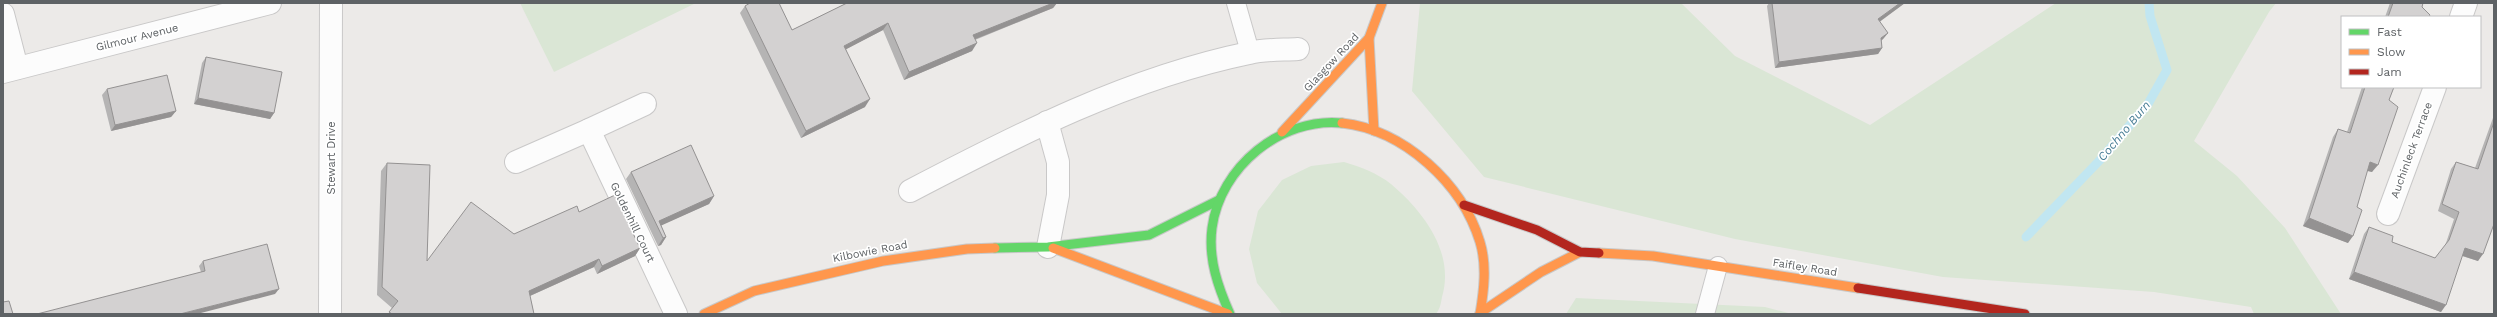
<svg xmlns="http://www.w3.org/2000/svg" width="2497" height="317" font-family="'Work Sans',sans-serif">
<rect width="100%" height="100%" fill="#eceae8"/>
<g fill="#dae6d5">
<polygon points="520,3 696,3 554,72"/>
<polygon points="1420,3 1681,3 1735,56 1870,125 2056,3 2276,3 2269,12 2194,141 2237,176 2285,228 2341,314 2254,314 2251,307 2154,292 1943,277 1735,239 1484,177 1412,91"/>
<path d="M1344,162c17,5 33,11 47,22 33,28 64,69 51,113 -1,6 -2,12 -6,17h-154l-25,-31 -8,-34 9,-38 24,-31 29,-14z"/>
<polygon points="1576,298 1765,307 1792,314 1566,314"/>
</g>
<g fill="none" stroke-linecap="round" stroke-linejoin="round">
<polyline stroke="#c1e6f1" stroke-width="9" points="2026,237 2100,160 2148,104 2167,70 2150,16 2149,3"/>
<defs>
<g id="lane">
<polyline points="1236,3 1250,52"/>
<polyline points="1705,314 1718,266"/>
</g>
<g id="street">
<polyline points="3,14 17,68"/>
<polyline points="2461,17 2466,3"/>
<polyline points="3,72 270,3"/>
<polyline points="1047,122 1058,162 1058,195 1048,247"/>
<polyline points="589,130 645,104"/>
<polyline points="516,162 589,130 676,314"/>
<path d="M910,191c109,-57 218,-113 339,-138 16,-4 33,-3 49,-4"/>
<polyline points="2388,214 2435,87"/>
<polyline points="330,314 331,3"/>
</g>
<g id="fast">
<polyline points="995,248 1048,247 1149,235 1219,200"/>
<path d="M1230,314c-12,-27 -22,-55 -18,-86 8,-61 69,-111 130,-105"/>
</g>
<g id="slow">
<polyline points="1369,38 1374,131"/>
<path d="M1342,123c62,7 120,60 138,119 7,23 4,48 0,72"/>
<polyline points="1282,132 1369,38 1382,3"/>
<polyline points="1053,248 1228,314"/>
<polyline points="1599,253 1653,256 1858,288"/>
<polyline points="1480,313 1541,272 1580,252"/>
<polyline points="704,314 754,291 883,261 967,249 995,248"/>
</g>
<g id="jam">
<polyline points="1464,205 1537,230 1580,252 1599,253"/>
<polyline points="1858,288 2025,314"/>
</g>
</defs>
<use href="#lane" stroke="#c9c8c8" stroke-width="20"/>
<use href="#street" stroke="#c9c8c8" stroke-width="24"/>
<use href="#fast" stroke="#c8c8c8" stroke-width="11"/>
<use href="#slow" stroke="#c8c8c8" stroke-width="11"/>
<use href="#jam" stroke="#c8c8c8" stroke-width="11"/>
<use href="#lane" stroke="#fcfcfc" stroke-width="18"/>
<use href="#street" stroke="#fcfcfc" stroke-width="22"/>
<use href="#fast" stroke="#63d668" stroke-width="9"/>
<use href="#slow" stroke="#ff974d" stroke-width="9"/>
<use href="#jam" stroke="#b3261e" stroke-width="9"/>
</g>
<g fill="#b5b4b4">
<polygon points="847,3 1057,3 1053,8 975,40 972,51 904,80 883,30 846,49 865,107 801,138 740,13 745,6 792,30"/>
<polygon points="1769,3 1905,3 1879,21 1888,33 1883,39 1881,41 1882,48 1878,54 1775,68 1767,6"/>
<polygon points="2390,3 2423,3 2422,7 2429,17 2385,17"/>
<polygon points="206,57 274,113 270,119 194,104 202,63"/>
<polygon points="2362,87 2394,87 2389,100 2372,172 2367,171 2357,207 2348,243 2303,226 2333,137 2338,129 2347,132"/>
<polygon points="107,89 176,111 171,117 111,131 102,95"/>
<polygon points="2494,115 2494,224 2478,261 2462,256 2441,312 2349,279 2364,234 2369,227 2392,242 2435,258 2445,246 2454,219 2438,211 2451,169 2456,162 2475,168"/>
<polygon points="387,163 427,261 514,234 579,212 640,248 635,256 597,274 594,267 530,296 534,314 388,314 392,308 377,295 381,171"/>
<polygon points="631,172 714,196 709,204 661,225 666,237 661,245 658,246 626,179"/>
<polygon points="203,261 275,294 201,272 199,266"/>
</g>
<g fill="#949292">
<polygon points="1053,3 1057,3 1053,8 968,42 973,35"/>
<polygon points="1900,3 1905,3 1874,26 1878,19"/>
<polygon points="888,23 883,30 839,53 844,46"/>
<polygon points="1888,33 1883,39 1877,44 1881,38"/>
<polygon points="977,43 972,51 904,80 909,72"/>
<polygon points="1882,48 1878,54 1775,68 1779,62"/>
<polygon points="198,98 274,113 270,119 194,104"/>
<polygon points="870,99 865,107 801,138 806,131"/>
<polygon points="176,111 171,117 111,131 115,125"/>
<polygon points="2370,162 2378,165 2372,172 2365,170"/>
<polygon points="714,196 709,204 658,227 659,221"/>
<polygon points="2309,218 2353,236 2348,243 2303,226"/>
<polygon points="666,237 661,245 658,246 663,238"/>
<polygon points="640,248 635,256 597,274 602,266"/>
<polygon points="2465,248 2483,254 2478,261 2460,255"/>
<polygon points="599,259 594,267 523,299 529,291"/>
<polygon points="2354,272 2446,305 2441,312 2349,279"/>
<polygon points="279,289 275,294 197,314 180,314"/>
</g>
<g fill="#d3d1d1" stroke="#949292">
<polygon points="750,3 779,3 792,30 847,3 1053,3 973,35 977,43 909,72 888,23 844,46 870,99 806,131 745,6"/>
<polygon points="1772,3 1900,3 1878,19 1888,33 1881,38 1882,48 1779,62"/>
<polygon points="2393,3 2423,3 2422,7 2430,15 2429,17 2388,17"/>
<polygon points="206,57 282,72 274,113 198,98"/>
<polygon points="167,75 176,111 115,125 107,89"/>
<polygon points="2365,87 2394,87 2389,100 2398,107 2378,165 2370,162 2357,207 2362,210 2353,236 2309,218 2338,129 2350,133"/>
<polygon points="2494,122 2494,224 2483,254 2465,248 2446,305 2354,272 2369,227 2393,236 2392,242 2435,258 2449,240 2459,212 2442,204 2456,162 2478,169"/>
<polygon points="691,145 714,196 659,221 666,237 663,238 631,172"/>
<polygon points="387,163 430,165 427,261 471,202 514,234 577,206 579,212 615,195 640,248 602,266 599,259 529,291 534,314 392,314 389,312 398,301 382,287"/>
<polygon points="267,244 279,289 180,314 37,314 205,271 203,261"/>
<polygon points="9,301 13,314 3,314 3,302"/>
</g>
<g text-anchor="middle" stroke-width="3.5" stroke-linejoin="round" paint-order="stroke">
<g font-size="11" fill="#5e6265" stroke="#fff">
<text transform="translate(137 37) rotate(-14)" y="4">Gilmour Avenue</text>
<text transform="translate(1331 62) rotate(-47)" y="4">Glasgow Road</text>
<text transform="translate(2411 150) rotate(-70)" y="4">Auchinleck Terrace</text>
<text transform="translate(331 158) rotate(-90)" y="4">Stewart Drive</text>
<text transform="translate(633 222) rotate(64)" y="4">Goldenhill Court</text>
<text transform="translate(870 251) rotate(-11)" y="4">Kilbowie Road</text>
<text transform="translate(1805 267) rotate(9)" y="4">Faifley Road</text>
</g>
<g font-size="12" font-style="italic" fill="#477d95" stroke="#fff">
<text transform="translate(2124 131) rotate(-50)" y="4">Cochno Burn</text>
</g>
</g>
<rect width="2497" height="317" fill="none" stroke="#5e6265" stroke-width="8"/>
<rect x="2341" y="16" width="140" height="72" fill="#ffffff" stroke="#bfc0c1"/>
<rect x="2349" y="29" width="20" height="6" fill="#63d668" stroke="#bfc0c1"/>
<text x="2377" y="36" font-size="12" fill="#5e6265">Fast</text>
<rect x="2349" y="49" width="20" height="6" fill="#ff974d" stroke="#bfc0c1"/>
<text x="2377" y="56" font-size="12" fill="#5e6265">Slow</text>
<rect x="2349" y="69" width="20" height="6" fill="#b3261e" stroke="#bfc0c1"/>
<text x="2377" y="76" font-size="12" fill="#5e6265">Jam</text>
</svg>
